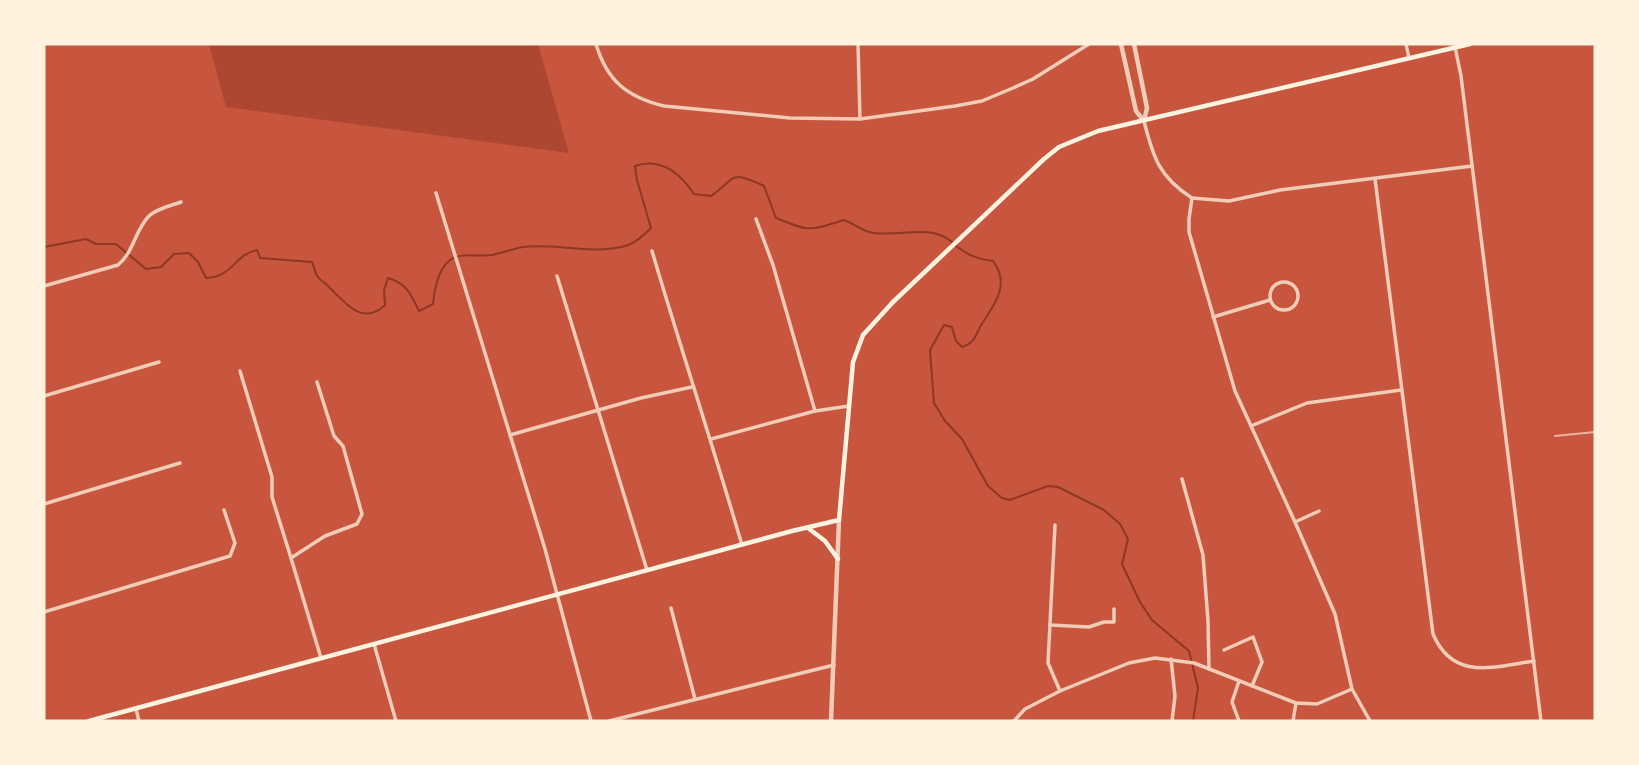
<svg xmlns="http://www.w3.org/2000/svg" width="1639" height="765" font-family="'Public Sans',sans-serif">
<rect width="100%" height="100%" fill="#c8553d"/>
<polygon fill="#ae4732" points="209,44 538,44 569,153 226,107"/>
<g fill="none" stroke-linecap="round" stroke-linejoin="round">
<g stroke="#8f3625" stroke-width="2">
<path d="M956,246c12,9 21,13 37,15 17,22 3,42 -10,61 -8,12 -6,20 -21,25l-6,-6 -4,-14 -8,-2 -14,25 4,53 11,18 17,18 26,47 14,12 8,2 38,-14 10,1 46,23 16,14 8,15 -6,25 18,38 12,18 37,31 9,37 -5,33"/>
<path d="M44,247l42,-8 10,5h20l30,25 15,-2 13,-13 15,-1 9,9 8,16c27,-1 29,-24 51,-28l3,8 52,4c2,4 3,12 6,15 3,4 9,7 12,11 16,16 33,38 55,17l-1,-15 4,-12c18,5 23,16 31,33l14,-7c1,-13 5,-35 17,-44 11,-8 29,-3 42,-5 10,-2 20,-6 31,-8 33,-4 69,8 102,-1 9,-2 19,-11 26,-18l-14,-48 -2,-14c26,-9 45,7 59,28l17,2c26,-18 17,-27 53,-10l12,32c34,14 32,13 68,2 9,3 17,10 25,12 28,7 59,-10 83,10"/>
</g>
<g stroke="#f1ccb7" stroke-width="3.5">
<path d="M596,44c11,37 31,53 68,62l126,12 70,1 95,-13 27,-5 31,-13 20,-9 56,-35"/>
<polyline points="858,44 860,119"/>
<polyline points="1406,44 1409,58"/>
<polyline points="1455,47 1461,76 1541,721"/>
<path d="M1144,121c9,36 15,56 48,77l-3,21v13l46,159 60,131 24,-11"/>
<path d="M1375,179l58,455c20,47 60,33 101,27"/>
<polyline points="436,193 545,549 591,721"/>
<polyline points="1192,198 1229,201 1280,190 1472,166"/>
<polyline points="756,219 773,265 815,411"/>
<path d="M652,251c29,98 61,195 90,294"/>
<polyline points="557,276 647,570"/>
<circle cx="1284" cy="296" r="14"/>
<path d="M44,286l74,-21c16,-13 17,-35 31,-49 9,-8 21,-10 32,-14"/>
<polyline points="1213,317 1270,300"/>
<polyline points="240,371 272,477 272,497 291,558"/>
<polyline points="317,382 334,436 343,446 362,514 357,524 325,536 291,558 321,658"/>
<polyline points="44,396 159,362"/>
<polyline points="1251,426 1307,403 1401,390"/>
<polyline points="510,435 641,398 692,387"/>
<polyline points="711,439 815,411 849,406"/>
<polyline points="1182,479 1203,555 1208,621 1209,669"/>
<polyline points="44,504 180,463"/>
<polyline points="1295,522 1335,614 1352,689 1370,721"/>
<polyline points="1055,525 1048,663 1060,691"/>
<polyline points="671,608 695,699"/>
<polyline points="44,612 230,556 235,543 224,510"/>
<polyline points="1050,625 1089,627 1104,622 1114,622 1114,609"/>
<polyline points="374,644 396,721"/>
<polyline points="1224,650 1253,637 1262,662 1252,686"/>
<polyline points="1171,659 1175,696 1172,721"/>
<polyline points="1239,681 1232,702 1239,721"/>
<polyline points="136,709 139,721"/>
<polyline points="609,721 834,665"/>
<polyline points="1014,721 1025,709 1060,691 1129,663 1155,658 1194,663 1296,703 1317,704 1352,689"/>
<polyline points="1293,721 1296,703"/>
</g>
<g stroke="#f1ccb7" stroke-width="4.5">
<polyline points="1121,44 1136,111 1144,121 1147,108 1134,44"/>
<polyline points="831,721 839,520"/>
</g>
<g stroke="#fff3e0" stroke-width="4.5">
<polyline points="808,528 825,541 838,559"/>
<polyline points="89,721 792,531 839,520 853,362 863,335 893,302 1044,159 1059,147 1098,131 1470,44"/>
</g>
<polyline stroke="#e9b49f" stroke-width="2" points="1555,436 1595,432"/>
</g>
<rect width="1639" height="765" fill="none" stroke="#fff3e0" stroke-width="91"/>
</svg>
